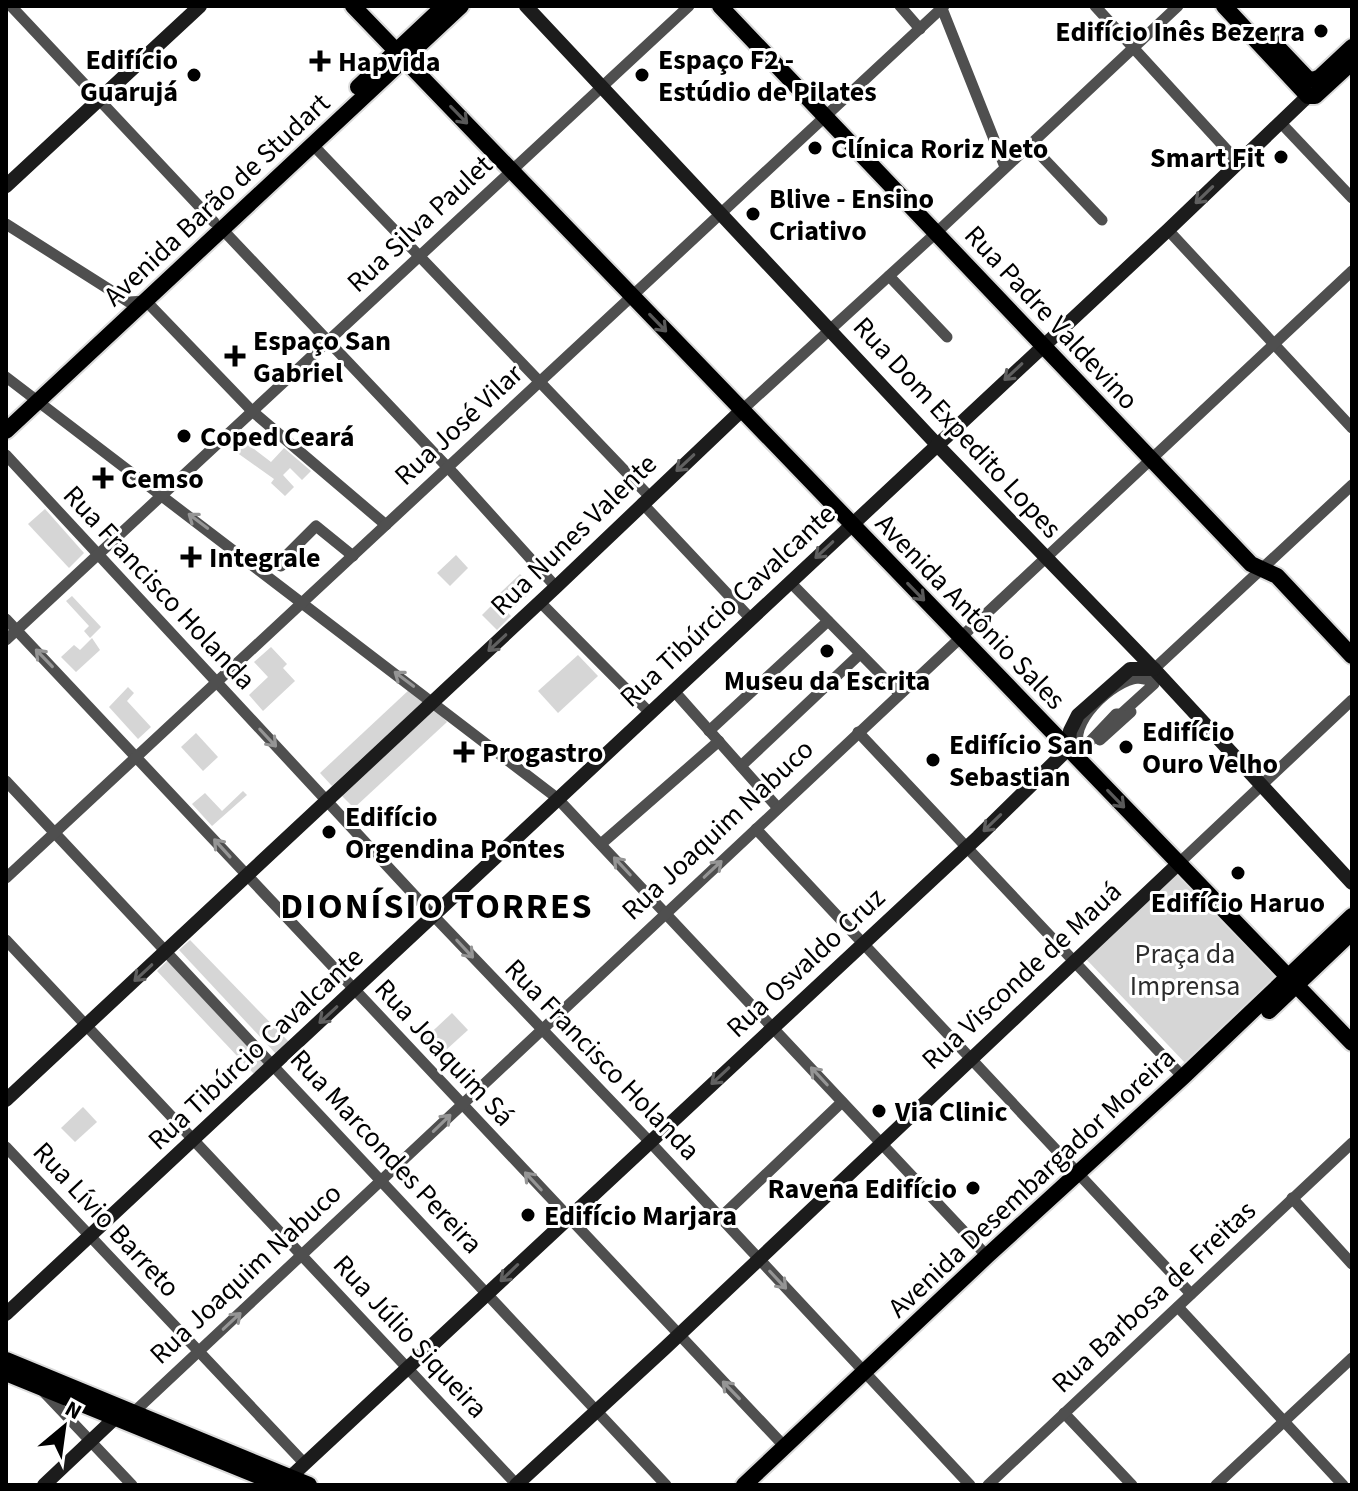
<svg xmlns="http://www.w3.org/2000/svg" width="1358" height="1491" font-family="'Source Sans 3',sans-serif">
<rect width="100%" height="100%" fill="#fff"/>
<g fill="#d6d6d6">
<polygon points="237,436 271,462 284,448 311,471 302,480 290,468 283,475 294,487 285,496 271,483 274,479 229,447"/>
<polygon points="45,509 84,553 69,568 28,524"/>
<polygon points="456,555 468,568 450,586 437,573"/>
<polygon points="520,574 534,589 513,609 499,594"/>
<polygon points="72,596 101,627 90,638 84,631 89,626 66,601"/>
<polygon points="496,601 511,616 497,630 482,615"/>
<polygon points="92,638 100,650 76,672 61,657 74,645 80,650"/>
<polygon points="271,647 287,664 283,668 295,681 263,711 249,695 268,677 254,662"/>
<polygon points="578,655 598,676 558,713 538,691"/>
<polygon points="128,687 134,693 127,701 151,727 138,739 109,707"/>
<polygon points="410,689 425,700 332,786 320,773"/>
<polygon points="435,709 447,722 354,808 341,795"/>
<polygon points="196,733 218,757 203,771 181,747"/>
<polygon points="243,791 247,795 212,826 192,804 205,793 222,811"/>
<polygon points="1180,871 1281,977 1188,1066 1086,959"/>
<polygon points="190,940 290,1043 277,1055 179,950"/>
<polygon points="169,959 268,1063 255,1075 157,971"/>
<polygon points="452,1013 468,1030 436,1059 421,1042"/>
<polygon points="83,1107 97,1122 75,1142 61,1128"/>
</g>
<g fill="none" stroke-linecap="round" stroke-linejoin="round">
<defs>
<g id="primary">
<polyline points="353,6 1352,1043"/>
<polyline points="720,6 1251,564 1277,576 1352,656"/>
<polyline points="1224,6 1308,96 1315,96 1352,62"/>
<polyline points="1270,39 1307,78 1313,80 1320,77 1352,47"/>
<polyline points="358,87 444,6"/>
<polyline points="6,431 461,6"/>
<polyline points="1269,1011 1352,932"/>
<polyline points="6,1360 309,1485"/>
<polyline points="6,1373 280,1485"/>
<polyline points="744,1485 987,1256 1183,1077 1352,916"/>
</g>
</defs>
<use href="#primary" stroke="#dbdbdb" stroke-width="20"/>
<g stroke="#4f4f4f" stroke-width="11">
<polyline points="11,6 214,222"/>
<polyline points="900,6 920,29"/>
<polyline points="941,6 1005,167"/>
<polyline points="1095,6 1238,162"/>
<polyline points="1280,122 1352,198"/>
<polyline points="312,144 649,496"/>
<polyline points="1030,144 1102,220"/>
<polyline points="6,224 129,302 146,301 252,411 386,525"/>
<polyline points="221,228 453,473 556,587"/>
<polyline points="1168,230 1352,428"/>
<polyline points="889,276 947,337"/>
<polyline points="6,377 557,798 987,1256"/>
<polyline points="742,410 936,233 1178,6"/>
<polyline points="6,455 428,910 649,1141 970,1485"/>
<polyline points="642,503 751,619"/>
<polyline points="281,566 283,559 316,526 353,556"/>
<polyline points="790,582 899,693"/>
<polyline points="540,602 650,713"/>
<polyline points="6,619 785,1447"/>
<polyline points="6,640 689,6"/>
<polyline points="1154,669 1352,485"/>
<path d="M1138,678l13,2 3,4 -33,30h-5l-35,37c-17,-26 32,-71 57,-73z"/>
<polyline points="674,691 778,808"/>
<polyline points="709,731 828,621"/>
<polyline points="858,732 1183,1077"/>
<polyline points="1100,740 1131,712"/>
<polyline points="741,766 860,654"/>
<polyline points="6,781 666,1485"/>
<polyline points="756,829 1191,1294"/>
<polyline points="601,844 719,741"/>
<polyline points="1178,864 1352,700"/>
<polyline points="6,878 944,6"/>
<polyline points="6,940 517,1485"/>
<polyline points="6,1147 305,1464"/>
<polyline points="1292,1198 1352,1264"/>
<polyline points="720,1218 842,1102"/>
<polyline points="1178,1307 1343,1485"/>
<polyline points="42,1390 132,1485"/>
<polyline points="134,1412 1352,271"/>
<polyline points="1064,1413 1132,1485"/>
<polyline points="988,1485 1352,1143"/>
<polyline points="1216,1485 1352,1358"/>
</g>
<g stroke="#1c1c1c" stroke-width="14">
<polyline points="526,6 943,451 1154,669 1352,883"/>
<polyline points="6,186 200,6"/>
<polyline points="6,1100 556,587 742,410"/>
<polyline points="6,1314 1168,230 1308,96 1314,88"/>
<polyline points="284,1483 978,837 1068,749 1070,731 1078,715 1130,669 1154,669"/>
<polyline points="44,1485 115,1418 122,1416"/>
<polyline points="516,1485 665,1348 1178,864"/>
</g>
<use href="#primary" stroke="#000" stroke-width="16"/>
</g>
<defs><path id="oneway-shaft" d="M-6 0H5M1.5-3L5.5 0L1.5 3" fill="none" stroke-width="1.6" stroke-linecap="round" stroke-linejoin="round" transform="scale(2)"/></defs>
<g stroke="#595959">
<use href="#oneway-shaft" transform="translate(459 115) rotate(46)"/>
<use href="#oneway-shaft" transform="translate(658 323) rotate(46)"/>
<use href="#oneway-shaft" transform="translate(916 592) rotate(46)"/>
<use href="#oneway-shaft" transform="translate(1116 799) rotate(46)"/>
</g>
<g stroke="#606060">
<use href="#oneway-shaft" transform="translate(1204 195) rotate(136)"/>
<use href="#oneway-shaft" transform="translate(1013 372) rotate(137)"/>
<use href="#oneway-shaft" transform="translate(685 463) rotate(137)"/>
<use href="#oneway-shaft" transform="translate(824 550) rotate(137)"/>
<use href="#oneway-shaft" transform="translate(497 643) rotate(137)"/>
<use href="#oneway-shaft" transform="translate(992 823) rotate(136)"/>
<use href="#oneway-shaft" transform="translate(143 973) rotate(137)"/>
<use href="#oneway-shaft" transform="translate(328 1015) rotate(137)"/>
<use href="#oneway-shaft" transform="translate(720 1076) rotate(137)"/>
<use href="#oneway-shaft" transform="translate(509 1273) rotate(136)"/>
</g>
<g stroke="#959595">
<use href="#oneway-shaft" transform="translate(198 521) rotate(-143)"/>
<use href="#oneway-shaft" transform="translate(44 658) rotate(-134)"/>
<use href="#oneway-shaft" transform="translate(404 679) rotate(-143)"/>
<use href="#oneway-shaft" transform="translate(268 738) rotate(47)"/>
<use href="#oneway-shaft" transform="translate(222 848) rotate(-132)"/>
<use href="#oneway-shaft" transform="translate(622 866) rotate(-133)"/>
<use href="#oneway-shaft" transform="translate(713 869) rotate(-43)"/>
<use href="#oneway-shaft" transform="translate(465 949) rotate(47)"/>
<use href="#oneway-shaft" transform="translate(819 1076) rotate(-133)"/>
<use href="#oneway-shaft" transform="translate(442 1123) rotate(-44)"/>
<use href="#oneway-shaft" transform="translate(533 1181) rotate(-133)"/>
<use href="#oneway-shaft" transform="translate(778 1280) rotate(47)"/>
<use href="#oneway-shaft" transform="translate(232 1321) rotate(-43)"/>
<use href="#oneway-shaft" transform="translate(731 1390) rotate(-134)"/>
</g>
<g fill="#000" stroke="#fff" stroke-width="3">
<circle cx="1321" cy="31" r="8"/>
<path d="M316 49h8v8h8v8h-8v8h-8v-8h-8v-8h8z"/>
<circle cx="194" cy="75" r="8"/>
<circle cx="642" cy="75" r="8"/>
<circle cx="815" cy="148" r="8"/>
<circle cx="1281" cy="157" r="8"/>
<circle cx="753" cy="214" r="8"/>
<path d="M231 344h8v8h8v8h-8v8h-8v-8h-8v-8h8z"/>
<circle cx="184" cy="436" r="8"/>
<path d="M99 466h8v8h8v8h-8v8h-8v-8h-8v-8h8z"/>
<path d="M187 545h8v8h8v8h-8v8h-8v-8h-8v-8h8z"/>
<circle cx="827" cy="651" r="8"/>
<circle cx="1126" cy="747" r="8"/>
<path d="M460 740h8v8h8v8h-8v8h-8v-8h-8v-8h8z"/>
<circle cx="933" cy="760" r="8"/>
<circle cx="329" cy="832" r="8"/>
<circle cx="1238" cy="873" r="8"/>
<circle cx="879" cy="1111" r="8"/>
<circle cx="973" cy="1188" r="8"/>
<circle cx="528" cy="1215" r="8"/>
</g>
<g text-anchor="middle" stroke-width="6" stroke-linejoin="round" paint-order="stroke">
<g font-size="28" font-weight="bold" fill="#000" stroke="#fff" text-anchor="start">
<text x="1305" y="41" text-anchor="end">Edifício Inês Bezerra</text>
<text x="178" y="69" text-anchor="end">Edifício<tspan x="178" dy="32">Guarujá</tspan></text>
<text x="658" y="69">Espaço F2 -<tspan x="658" dy="32">Estúdio de Pilates</tspan></text>
<text x="338" y="71">Hapvida</text>
<text x="831" y="158">Clínica Roriz Neto</text>
<text x="1265" y="167" text-anchor="end">Smart Fit</text>
<text x="769" y="208">Blive - Ensino<tspan x="769" dy="32">Criativo</tspan></text>
<text x="253" y="350">Espaço San<tspan x="253" dy="32">Gabriel</tspan></text>
<text x="200" y="446">Coped Ceará</text>
<text x="121" y="488">Cemso</text>
<text x="209" y="567">Integrale</text>
<text x="827" y="690" text-anchor="middle">Museu da Escrita</text>
<text x="1142" y="741">Edifício<tspan x="1142" dy="32">Ouro Velho</tspan></text>
<text x="949" y="754">Edifício San<tspan x="949" dy="32">Sebastian</tspan></text>
<text x="482" y="762">Progastro</text>
<text x="345" y="826">Edifício<tspan x="345" dy="32">Orgendina Pontes</tspan></text>
<text x="1238" y="912" text-anchor="middle">Edifício Haruo</text>
<text x="895" y="1121">Via Clinic</text>
<text x="957" y="1198" text-anchor="end">Ravena Edifício</text>
<text x="544" y="1225">Edifício Marjara</text>
</g>
<g font-size="28" fill="#000" stroke="#fff">
<text transform="translate(216 199) rotate(-43)" y="10">Avenida Barão de Studart</text>
<text transform="translate(419 223) rotate(-43)" y="10">Rua Silva Paulet</text>
<text transform="translate(1052 317) rotate(47)" y="10">Rua Padre Valdevino</text>
<text transform="translate(458 424) rotate(-43)" y="10">Rua José Vilar</text>
<text transform="translate(958 427) rotate(47)" y="10">Rua Dom Expedito Lopes</text>
<text transform="translate(573 534) rotate(-44)" y="10">Rua Nunes Valente</text>
<text transform="translate(160 587) rotate(47)" y="10">Rua Francisco Holanda</text>
<text transform="translate(727 605) rotate(-43)" y="10">Rua Tibúrcio Cavalcante</text>
<text transform="translate(971 611) rotate(46)" y="10">Avenida Antônio Sales</text>
<text transform="translate(717 829) rotate(-43)" y="10">Rua Joaquim Nabuco</text>
<text transform="translate(805 962) rotate(-43)" y="10">Rua Osvaldo Cruz</text>
<text transform="translate(1021 975) rotate(-43)" y="10">Rua Visconde de Mauá</text>
<text transform="translate(255 1048) rotate(-43)" y="10">Rua Tibúrcio Cavalcante</text>
<text transform="translate(445 1052) rotate(47)" y="10">Rua Joaquim Sá</text>
<text transform="translate(603 1059) rotate(46)" y="10">Rua Francisco Holanda</text>
<text transform="translate(387 1151) rotate(47)" y="10">Rua Marcondes Pereira</text>
<text transform="translate(1031 1182) rotate(-43)" y="10">Avenida Desembargador Moreira</text>
<text transform="translate(107 1219) rotate(47)" y="10">Rua Lívio Barreto</text>
<text transform="translate(245 1273) rotate(-43)" y="10">Rua Joaquim Nabuco</text>
<text transform="translate(1153 1296) rotate(-43)" y="10">Rua Barbosa de Freitas</text>
<text transform="translate(411 1336) rotate(47)" y="10">Rua Júlio Siqueira</text>
</g>
<g font-size="28" fill="#2d2d2d" stroke="#fff">
<text x="1185" y="963">Praça da<tspan x="1185" dy="32">Imprensa</tspan></text>
</g>
<g font-size="36" font-weight="bold" letter-spacing="2" fill="#000" stroke="#fff">
<text x="437" y="918">DIONÍSIO TORRES</text>
</g>
</g>
<rect width="1358" height="1491" fill="none" stroke="#000000" stroke-width="16"/>
<g transform="translate(64 1427) rotate(29)" stroke="#ffffff" stroke-width="6" paint-order="stroke">
<path d="M0-6L14 30L0 20L-14 30Z" fill="#000000"/>
<text y="-12" font-size="22" font-weight="bold" text-anchor="middle" fill="#000000">N</text>
</g>
</svg>
